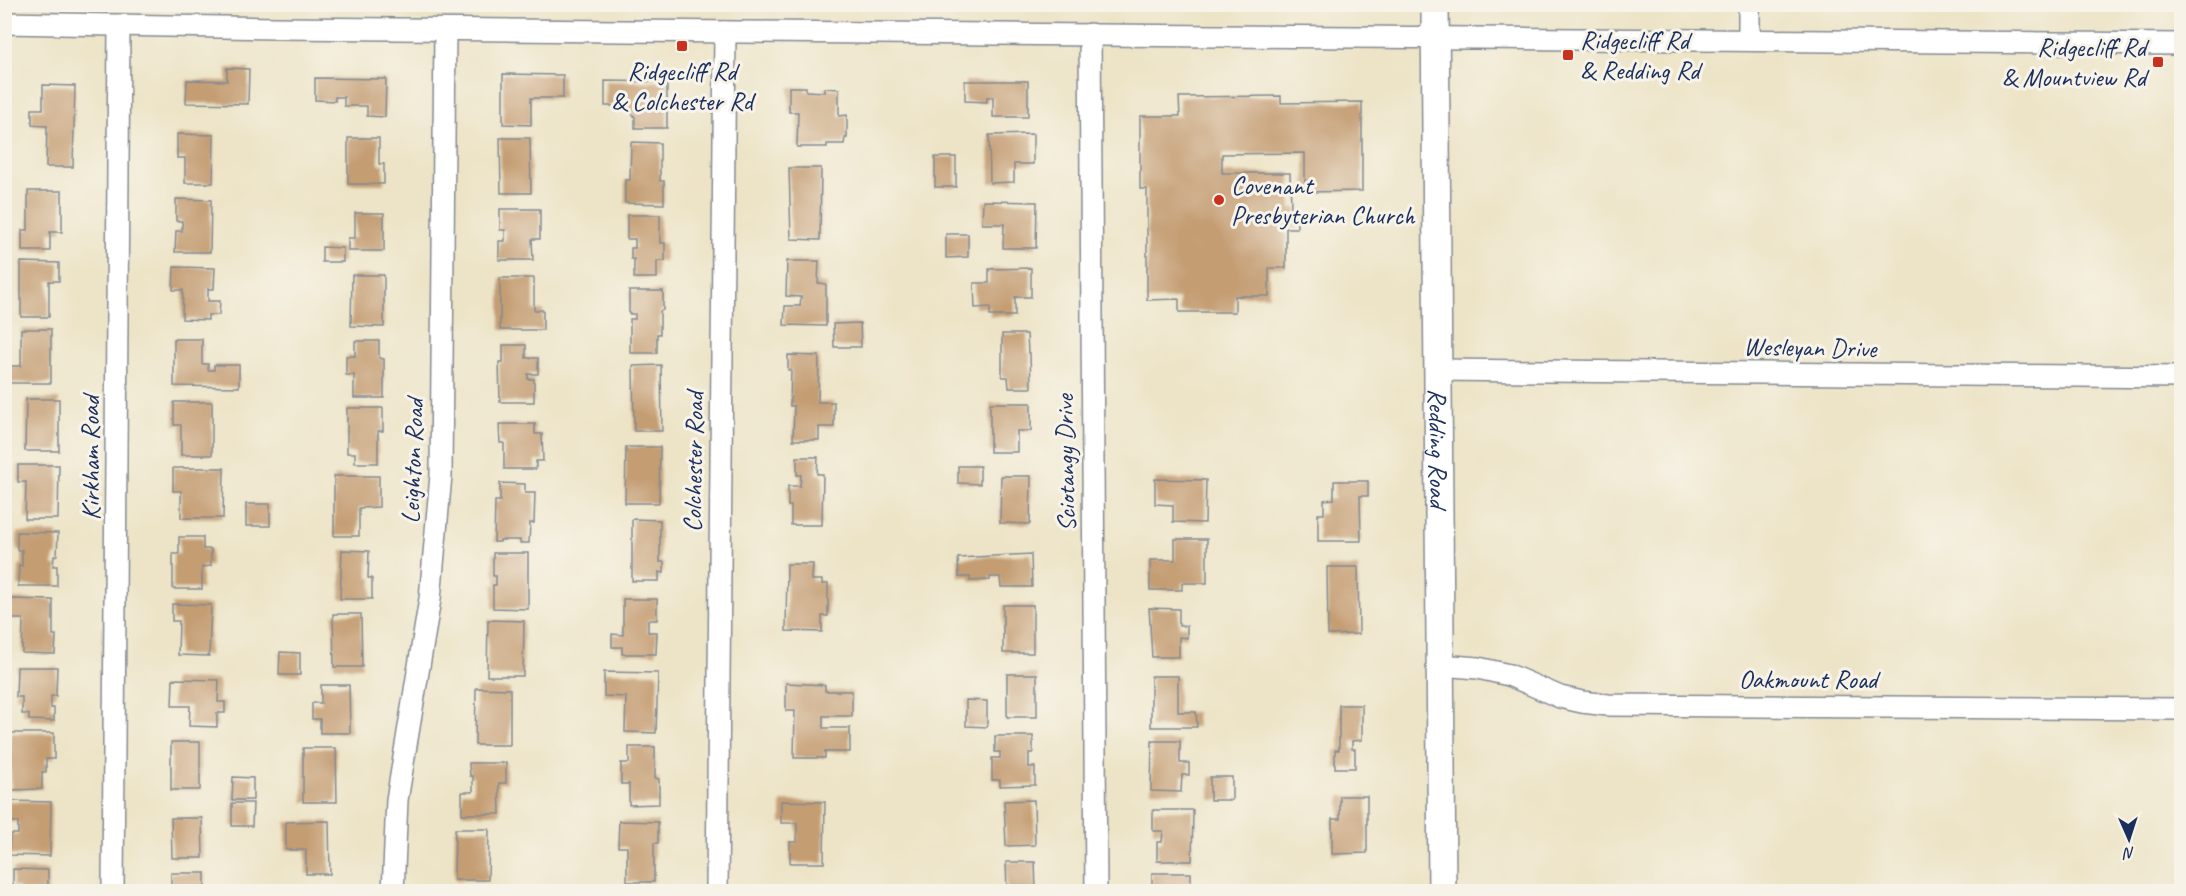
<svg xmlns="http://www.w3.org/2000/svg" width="2186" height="896" font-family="Caveat,sans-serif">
<rect width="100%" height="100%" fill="#f7f3e8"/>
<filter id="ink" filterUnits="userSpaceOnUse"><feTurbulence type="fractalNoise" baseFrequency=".0167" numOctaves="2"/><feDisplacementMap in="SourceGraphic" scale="12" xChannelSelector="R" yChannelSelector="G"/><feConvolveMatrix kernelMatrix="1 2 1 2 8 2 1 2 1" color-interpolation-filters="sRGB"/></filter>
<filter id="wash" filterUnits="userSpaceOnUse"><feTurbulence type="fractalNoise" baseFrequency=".008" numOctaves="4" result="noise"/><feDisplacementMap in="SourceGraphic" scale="24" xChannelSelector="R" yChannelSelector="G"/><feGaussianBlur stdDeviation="1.35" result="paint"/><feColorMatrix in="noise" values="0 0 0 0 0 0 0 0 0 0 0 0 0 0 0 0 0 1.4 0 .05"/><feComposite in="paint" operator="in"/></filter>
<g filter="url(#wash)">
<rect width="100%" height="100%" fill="#ede4c7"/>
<g id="blocks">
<g fill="#c49d73">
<polygon points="227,68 249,69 248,104 186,103 187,80 227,81"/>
<polygon points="503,74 563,75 563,98 531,98 531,125 503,124"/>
<polygon points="315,78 386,79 385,117 367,116 367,106 344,106 344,97 335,97 335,101 315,100"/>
<polygon points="605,81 667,82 667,128 635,128 635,117 625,106 605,106"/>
<polygon points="965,81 1028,81 1028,117 993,117 993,97 987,97 987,102 965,101"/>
<polygon points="43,85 75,86 73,167 46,167 47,126 32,125 32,109 43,109"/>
<polygon points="789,87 806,87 806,91 824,92 824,88 839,89 839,116 847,115 847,138 845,138 844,144 827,144 827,147 797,147 798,112 789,112"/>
<polygon points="1281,96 1281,103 1362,102 1362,191 1305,192 1305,153 1222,154 1222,173 1290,173 1291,208 1297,208 1297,228 1286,228 1286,268 1269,268 1269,296 1235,296 1235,312 1179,312 1179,299 1147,300 1147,189 1140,189 1140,116 1180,116 1179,97"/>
<polygon points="177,134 214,135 213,183 185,183 185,158 177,158"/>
<polygon points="1033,134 1033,164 1014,164 1014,182 990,183 989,135"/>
<polygon points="348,138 379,138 379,164 384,164 384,184 348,184"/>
<polygon points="500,138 530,138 531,193 501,193"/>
<polygon points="631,142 660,143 660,181 664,181 664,204 625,203 625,180 630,180"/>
<rect x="935" y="157" width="21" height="30"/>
<polygon points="789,168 821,168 820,240 791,239"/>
<polygon points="28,191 62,191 62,232 50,232 50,251 22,251 22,230 28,230"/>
<polygon points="176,199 211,200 210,252 175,252 176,231 182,231 182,221 176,221"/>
<polygon points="983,201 1037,202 1036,248 1003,248 1004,224 982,224"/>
<polygon points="500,209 540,209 540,239 532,239 533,260 499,260 499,241 505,241 505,230 500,230"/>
<polygon points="355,213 384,213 384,251 348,251 348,238 355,238"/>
<polygon points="627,215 660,215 660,243 665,243 665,261 657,261 657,278 634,278 634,259 631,259 631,248 635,248 635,239 627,239"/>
<polygon points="946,234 968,234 968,257 946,258"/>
<polygon points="322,247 343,248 343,262 322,262"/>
<polygon points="787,261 819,261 818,283 826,284 826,326 784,325 785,306 800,306 801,297 786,296"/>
<polygon points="21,262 59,263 59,281 49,281 49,317 21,317"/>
<polygon points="174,267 215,268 214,289 208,289 208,301 220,301 219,315 208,315 208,320 182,319 183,290 173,290"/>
<polygon points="1031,268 1031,297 1015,297 1015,316 990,316 990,307 975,308 974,283 989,283 989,269"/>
<polygon points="352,275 384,275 384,327 351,326"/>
<polygon points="500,278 534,278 534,310 543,310 543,330 500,330"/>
<polygon points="629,291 663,291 663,310 660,311 660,334 657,334 657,353 630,353 630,319 635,319 635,314 629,314"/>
<polygon points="860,323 861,347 834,347 833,324"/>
<polygon points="21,329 51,329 51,383 9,383 8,366 21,366"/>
<polygon points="1002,334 1027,334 1028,353 1030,353 1031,388 1009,388 1008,377 1002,377"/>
<polygon points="174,339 202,339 202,364 208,364 208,370 214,370 214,365 239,365 239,387 174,386"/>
<polygon points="355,341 379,341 379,358 384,359 384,398 354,398 354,375 346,375 346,356 355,356"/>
<polygon points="503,345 526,345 526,358 538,358 538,374 528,374 528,379 534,379 534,402 500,402 499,362 503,362"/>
<polygon points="788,355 819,356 818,402 834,402 834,427 819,427 819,440 793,440 794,406 790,406 791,370 788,370"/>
<polygon points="661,365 662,431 634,431 633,366"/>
<polygon points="26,399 59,399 59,451 25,451"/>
<polygon points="174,402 212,402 212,455 181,455 181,425 174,425"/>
<polygon points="990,403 1031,403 1031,431 1017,431 1017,452 990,452"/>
<polygon points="347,408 383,408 383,431 378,431 378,463 355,463 355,453 347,453"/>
<polygon points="499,424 535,424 535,434 542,434 543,461 536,461 536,469 504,469 504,443 500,443"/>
<polygon points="626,447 660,447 659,503 625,503"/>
<polygon points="797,457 818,457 817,474 823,474 822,525 791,525 791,506 788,506 788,486 800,486 801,475 797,475"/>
<polygon points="18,465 59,465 58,519 25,519 26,482 18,482"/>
<polygon points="958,466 980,466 980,484 958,483"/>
<polygon points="173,468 224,468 223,518 181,518 181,491 173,491"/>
<polygon points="334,476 379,476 379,507 359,508 359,536 334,536"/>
<polygon points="1001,476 1031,476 1030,524 1000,523"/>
<polygon points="1155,479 1206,480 1205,523 1173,522 1173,505 1155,504"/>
<polygon points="1334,481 1368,481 1368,496 1360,496 1361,541 1318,541 1318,514 1324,514 1324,500 1334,499"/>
<polygon points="500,483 525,484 525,493 535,493 534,523 530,523 529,543 520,543 520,540 500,540 500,542 494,542 495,501 500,501"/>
<rect x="246" y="504" width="24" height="22"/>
<polygon points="632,519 660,520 660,562 664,562 664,573 659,572 659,581 632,581"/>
<polygon points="17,532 58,533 57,555 54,556 53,566 57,566 57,586 18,586 19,565 22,566 22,550 17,550"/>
<polygon points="179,537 203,537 203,549 211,549 211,566 202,567 202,589 173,589 173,554 179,554"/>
<polygon points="1175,539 1207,539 1207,583 1182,583 1182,590 1150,590 1150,560 1175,560"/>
<polygon points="342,550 369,551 368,578 372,578 372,599 340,599"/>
<polygon points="493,553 528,553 528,609 493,608 493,585 496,585 496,576 493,576"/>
<polygon points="1031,554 1032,587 1001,587 1000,577 990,577 990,580 970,581 970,577 959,577 958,558"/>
<polygon points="787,564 813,564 812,580 822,580 822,584 828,584 828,616 822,616 822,632 786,631"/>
<polygon points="1327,567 1358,567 1359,634 1328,635"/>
<polygon points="11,599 53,600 53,635 56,635 55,654 22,653 23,619 10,619"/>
<polygon points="623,599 657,599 657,620 648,620 648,632 657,632 656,654 622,654 622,647 612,647 612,634 623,635"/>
<polygon points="172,604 211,605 209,656 178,655 179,621 172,621"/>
<rect x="1003" y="605" width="30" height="48"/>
<polygon points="1149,608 1179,609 1179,626 1187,626 1187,638 1179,637 1179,657 1152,657"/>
<polygon points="333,614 361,614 362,667 334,667"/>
<polygon points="488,620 524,621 523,676 487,676"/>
<polygon points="280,652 300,653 300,675 279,675"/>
<polygon points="17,667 57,667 56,696 51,696 51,708 54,708 54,721 29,720 29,714 22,714 22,697 16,697"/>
<polygon points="604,672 658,673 656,733 625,732 626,697 604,696"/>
<rect x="1007" y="674" width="30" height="43"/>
<polygon points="1151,676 1178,676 1178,712 1196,712 1197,727 1151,727"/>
<polygon points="173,679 219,680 218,702 225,702 225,713 217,713 217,727 189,726 190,706 172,706"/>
<polygon points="786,683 825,685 825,691 852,691 852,716 823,716 823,728 850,728 850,752 825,752 825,758 794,758 795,711 786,711"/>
<polygon points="321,685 349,685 350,733 320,733 320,719 312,719 312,703 321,703"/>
<polygon points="476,688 510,689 510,745 475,745"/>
<polygon points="966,700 987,701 987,727 966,726"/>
<polygon points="1339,705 1362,705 1362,740 1352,741 1352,749 1355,749 1355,768 1335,768 1335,750 1339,750"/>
<polygon points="10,733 54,733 54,759 46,759 46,772 42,772 42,789 11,790"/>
<polygon points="995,736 1033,736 1033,753 1029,753 1029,767 1035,767 1035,785 1000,786 1000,780 992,780 992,758 1000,758 1000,752 995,752"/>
<polygon points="1152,741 1180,741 1180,763 1189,763 1189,775 1182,775 1181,792 1151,791"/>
<rect x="171" y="742" width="29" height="48"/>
<polygon points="629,747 655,747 655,778 659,779 659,804 629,805 629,784 621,784 621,763 629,763"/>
<polygon points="303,748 336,748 337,802 303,802"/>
<polygon points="469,763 506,763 506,783 499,783 500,814 462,814 462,792 473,792 473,776 470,776"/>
<polygon points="233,777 253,778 253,800 232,800"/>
<rect x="1210" y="777" width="22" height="23"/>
<polygon points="1340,796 1367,796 1367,853 1332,854 1332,819 1340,819"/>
<polygon points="1034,800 1035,845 1006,846 1004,801"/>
<polygon points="9,801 51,802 50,856 9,855 10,834 18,834 18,822 8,822"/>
<polygon points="781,801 825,802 824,863 790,863 790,842 797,842 797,823 781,823"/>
<polygon points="232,803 253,803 252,826 232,826"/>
<polygon points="1153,810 1193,810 1192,861 1157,861 1157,842 1162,842 1163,831 1153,831"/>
<polygon points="171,818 202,818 203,858 172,858"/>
<polygon points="329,821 330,874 306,874 306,850 286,850 286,822"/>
<polygon points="619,821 658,822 658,843 654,843 654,882 627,882 627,847 618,847"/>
<polygon points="455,829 489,829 488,880 454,880"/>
<polygon points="1006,862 1035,862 1036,892 1007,892"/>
<polygon points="13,869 48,870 48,892 19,892 19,887 13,887"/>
<rect x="171" y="873" width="34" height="19"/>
<rect x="1152" y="873" width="39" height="19"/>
</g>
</g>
</g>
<g filter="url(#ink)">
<use href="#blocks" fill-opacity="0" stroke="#848a92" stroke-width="1.5"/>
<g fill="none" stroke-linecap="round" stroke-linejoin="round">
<defs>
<g id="minor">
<polyline points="1749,4 1749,40"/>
<polyline points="4,23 275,28 2182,44"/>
<polyline points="1090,34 1096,892"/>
<polyline points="1438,370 2182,377"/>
<polyline points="1440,665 1478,668 1509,675 1560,697 1582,702 1608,705 2182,709"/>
<polyline points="113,892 119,25"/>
<polyline points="393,892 397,800 430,599 441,475 445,30"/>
<polyline points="717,892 725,32"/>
</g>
<g id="major">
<path id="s1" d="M1435,4l7,888"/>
</g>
</defs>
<use href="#minor" stroke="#848a92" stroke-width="24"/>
<use href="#major" stroke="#848a92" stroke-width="30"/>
<use href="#minor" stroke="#fff" stroke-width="21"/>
<use href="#major" stroke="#fff" stroke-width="27"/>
</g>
</g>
<g fill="#c8321e" stroke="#f7f3e8" stroke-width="2">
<rect x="676" y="40" width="12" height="12" rx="3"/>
<rect x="1562" y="49" width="12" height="12" rx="3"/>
<rect x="2152" y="56" width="12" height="12" rx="3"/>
<circle cx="1219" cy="200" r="6"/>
</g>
<g text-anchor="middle" stroke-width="6" stroke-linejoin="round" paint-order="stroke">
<g font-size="26" fill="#1b2f5e" stroke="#f7f3e8" text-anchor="start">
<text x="1580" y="49">Ridgecliff Rd<tspan x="1580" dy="30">&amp; Redding Rd</tspan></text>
<text x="2146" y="56" text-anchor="end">Ridgecliff Rd<tspan x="2146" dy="30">&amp; Mountview Rd</tspan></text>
<text x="682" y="80" text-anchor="middle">Ridgecliff Rd<tspan x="682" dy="30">&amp; Colchester Rd</tspan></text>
<text x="1231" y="194">Covenant<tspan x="1231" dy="30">Presbyterian Church</tspan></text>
</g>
<g font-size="26" fill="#1b2f5e" stroke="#f7f3e8">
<text transform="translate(1810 347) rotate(1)" y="9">Wesleyan Drive</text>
<text dy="9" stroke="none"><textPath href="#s1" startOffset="444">Redding Road</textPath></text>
<text transform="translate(90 458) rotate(-90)" y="9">Kirkham Road</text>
<text transform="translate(412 461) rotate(-88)" y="9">Leighton Road</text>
<text transform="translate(693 462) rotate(-89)" y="9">Colchester Road</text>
<text transform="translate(1065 463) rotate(-91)" y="9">Sciotangy Drive</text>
<text x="1808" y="688">Oakmount Road</text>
</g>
</g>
<rect width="2186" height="896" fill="none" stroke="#f7f3e8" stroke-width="24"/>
<g transform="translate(2129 839) rotate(177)" stroke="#f7f3e8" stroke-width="4.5" paint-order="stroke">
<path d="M0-4.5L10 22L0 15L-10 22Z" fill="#1b2f5e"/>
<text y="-9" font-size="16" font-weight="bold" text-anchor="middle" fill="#1b2f5e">N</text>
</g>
</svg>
